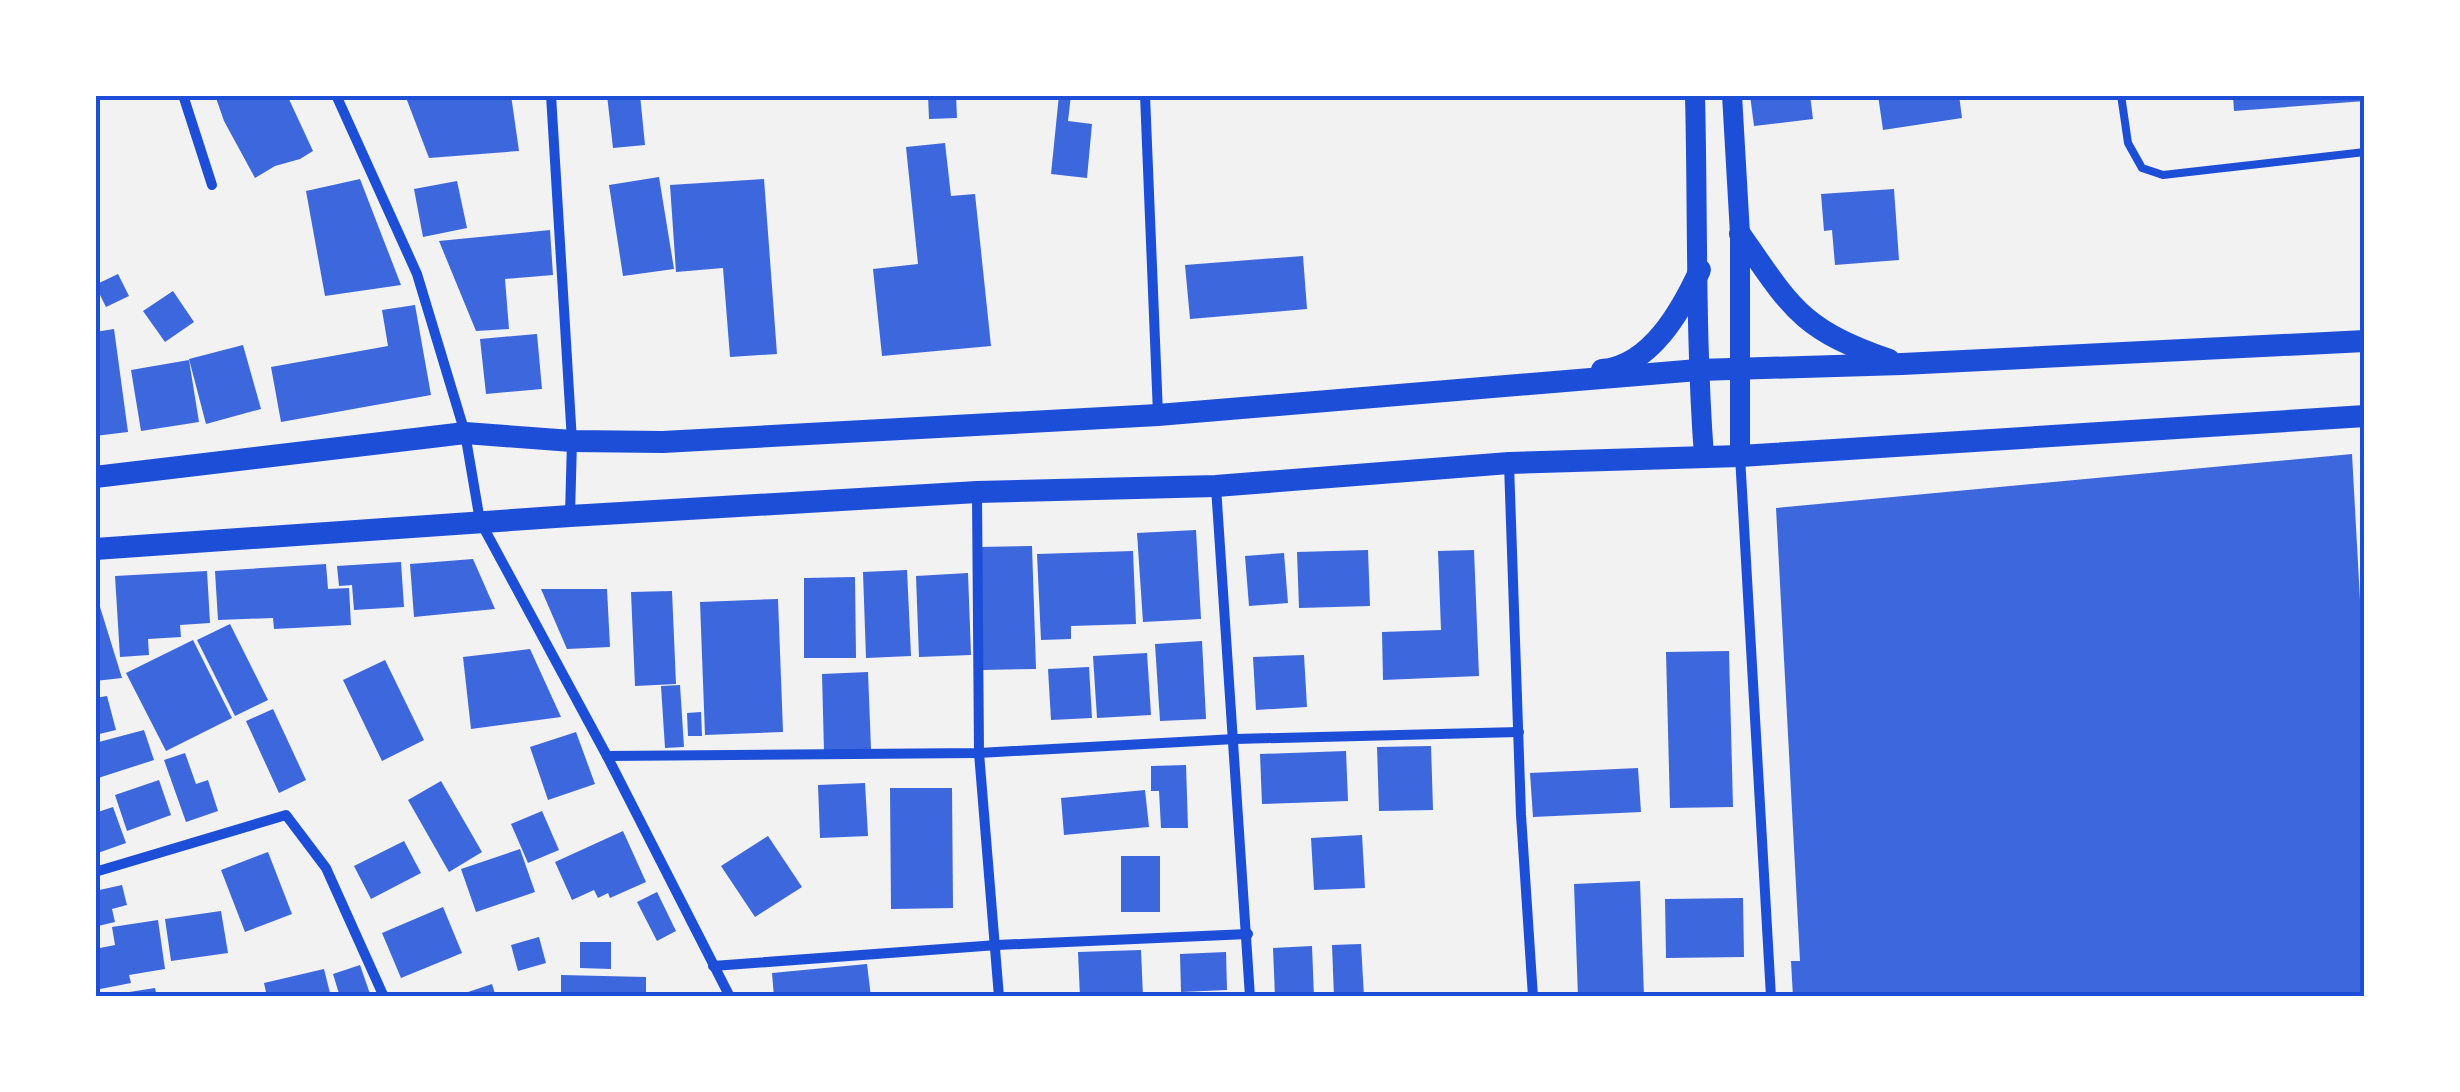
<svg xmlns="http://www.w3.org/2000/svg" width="2460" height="1092" font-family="Inter,sans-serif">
<rect width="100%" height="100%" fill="#f2f2f2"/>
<g fill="#3d67dc">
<polygon points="215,95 287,95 313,151 300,159 275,166 255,178 224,121"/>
<polygon points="405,95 511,95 519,151 429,158"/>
<polygon points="607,95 640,95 645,145 613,148"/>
<polygon points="928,95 956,95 957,118 929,119"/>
<polygon points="1059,95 1071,95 1068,121 1092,124 1087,178 1051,174"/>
<polygon points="1750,95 1810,95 1813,119 1754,126"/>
<polygon points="1878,95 1959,95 1962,118 1883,130"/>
<polygon points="2233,95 2365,95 2365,101 2234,111"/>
<polygon points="945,143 951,196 975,194 991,346 882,356 873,269 918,264 906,147"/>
<polygon points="659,177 674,269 623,276 609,185"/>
<polygon points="360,179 401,285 325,296 306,191"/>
<polygon points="764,179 777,354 730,357 723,268 676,272 670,185"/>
<polygon points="457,181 467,228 423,237 414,189"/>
<polygon points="1894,189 1899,260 1835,265 1832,230 1824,231 1821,194"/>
<polygon points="550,230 553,275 505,279 509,329 476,331 439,241"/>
<polygon points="1303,256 1307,309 1190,319 1185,265"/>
<polygon points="118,274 129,296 106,307 95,285"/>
<polygon points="173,291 194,322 165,342 143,311"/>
<polygon points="415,305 431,395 281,422 271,367 388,346 382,310"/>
<polygon points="114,329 128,432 95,436 95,332"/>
<polygon points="537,334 542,389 486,394 480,339"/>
<polygon points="243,345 261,409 206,424 189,359"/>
<polygon points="189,360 199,422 141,431 131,370"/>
<polygon points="2352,454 2365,691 2365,997 1793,997 1791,961 1800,961 1776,508"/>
<polygon points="1196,530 1201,619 1143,622 1137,533"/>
<polygon points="1032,546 1036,669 982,670 978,547"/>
<polygon points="1368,550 1370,606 1299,608 1297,552"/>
<polygon points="1474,550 1479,676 1383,680 1382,632 1441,630 1438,551"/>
<polygon points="1133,551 1136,624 1071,626 1071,639 1041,640 1037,554"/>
<polygon points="1284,553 1288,603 1249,606 1245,556"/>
<polygon points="473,559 495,609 414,617 410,564"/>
<polygon points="401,562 404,607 354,610 352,585 339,586 337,566"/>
<polygon points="326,564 328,589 349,588 351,625 274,629 273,618 218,620 215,571"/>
<polygon points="907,570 911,656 866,658 863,572"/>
<polygon points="207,571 210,623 180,625 181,637 148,639 149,655 120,657 115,576"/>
<polygon points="968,573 971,655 919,657 916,576"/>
<polygon points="855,577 856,658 804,658 804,578"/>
<polygon points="541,589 607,589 610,647 567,649"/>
<polygon points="672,591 676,684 635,686 631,592"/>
<polygon points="96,594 122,678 95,681"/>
<polygon points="778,599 783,732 705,735 700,602"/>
<polygon points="230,624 268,700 235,716 197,640"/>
<polygon points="193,640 232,718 166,751 126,673"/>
<polygon points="1202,641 1206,719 1160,721 1155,644"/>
<polygon points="530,649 561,717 471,729 463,657"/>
<polygon points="1729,651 1733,807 1670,808 1666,652"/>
<polygon points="1147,653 1151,715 1097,718 1093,656"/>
<polygon points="1304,655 1307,707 1256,710 1253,657"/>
<polygon points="385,660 424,740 382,761 343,680"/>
<polygon points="1089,667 1092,718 1051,720 1048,669"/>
<polygon points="868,672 871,749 824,751 822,674"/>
<polygon points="680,685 684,747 665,748 661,686"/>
<polygon points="107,696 116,730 95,735 95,698"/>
<polygon points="273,709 306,780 279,793 246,721"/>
<polygon points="701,712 702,736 688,736 687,713"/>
<polygon points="144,730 154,760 95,779 95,743"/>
<polygon points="576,732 595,784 548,800 530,747"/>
<polygon points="1431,746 1433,810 1379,811 1377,747"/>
<polygon points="1346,751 1348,801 1262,804 1260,754"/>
<polygon points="185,753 196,784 208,780 218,811 186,822 164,760"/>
<polygon points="1186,765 1188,828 1161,828 1159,791 1151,791 1151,766"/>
<polygon points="1638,768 1641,812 1533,817 1530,773"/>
<polygon points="159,780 171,815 127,831 115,795"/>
<polygon points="441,781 482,852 449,872 408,800"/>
<polygon points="865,783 868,836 820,838 818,785"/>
<polygon points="890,788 952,788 953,908 891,909"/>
<polygon points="1145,790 1149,827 1064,835 1061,798"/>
<polygon points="113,807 126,843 95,854 95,813"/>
<polygon points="542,811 559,850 528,863 511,824"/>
<polygon points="623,831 646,882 610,898 608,893 598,898 594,890 572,900 555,862"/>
<polygon points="1362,835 1365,888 1314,890 1311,838"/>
<polygon points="768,836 802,887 755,917 721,866"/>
<polygon points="404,841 421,873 371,899 354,866"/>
<polygon points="520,849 535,892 476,912 461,869"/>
<polygon points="268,852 292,914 245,932 221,870"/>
<rect x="1121" y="856" width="39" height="56"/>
<polygon points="1640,881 1644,997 1578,997 1574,884"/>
<polygon points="122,885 127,905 112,909 115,922 98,926 100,935 95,936 95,891"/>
<polygon points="657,892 676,931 657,941 637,902"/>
<polygon points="1743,898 1744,957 1666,958 1665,899"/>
<polygon points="443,907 462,953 401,978 382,933"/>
<polygon points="221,911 228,953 171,961 165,919"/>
<polygon points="158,920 165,969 129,975 131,983 95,990 95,949 115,945 112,927"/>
<polygon points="539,937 546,963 518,971 511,945"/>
<polygon points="580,942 611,942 611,969 580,968"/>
<polygon points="1361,944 1364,997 1334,997 1332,945"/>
<polygon points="1312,946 1314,997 1275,997 1273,948"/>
<polygon points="1141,950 1143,997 1080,997 1078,952"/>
<polygon points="1226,952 1227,990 1181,992 1180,954"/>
<polygon points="867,964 871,997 774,997 772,973"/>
<polygon points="360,965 371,997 340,997 333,974"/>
<polygon points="324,969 331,997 267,997 264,983"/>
<polygon points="561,975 646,977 646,997 561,997"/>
<polygon points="492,984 496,997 456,997 456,996"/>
<polygon points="155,988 157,997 110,997 110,995"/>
</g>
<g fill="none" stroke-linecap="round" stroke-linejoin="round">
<polyline stroke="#1d4ed8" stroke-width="8" points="2121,95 2128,143 2142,168 2163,175 2365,152"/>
<g stroke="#1d4ed8" stroke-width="10">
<polyline points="183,95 212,185"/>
<polyline points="336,95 417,274 465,433 480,521 607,756 730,997"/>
<polyline points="551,95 572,441 570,515"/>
<polyline points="1145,95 1158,414"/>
<polyline points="1740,456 1771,997"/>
<polyline points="1509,464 1521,815 1533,997"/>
<polyline points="1216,487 1250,997"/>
<polyline points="977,494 979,753 999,997"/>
<polyline points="607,756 979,753 1235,739 1519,732"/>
<polyline points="95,872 286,815 326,868 384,997"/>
<polyline points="713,966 997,945 1248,934"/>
</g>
<g stroke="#1d4ed8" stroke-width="20">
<path d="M1695,95c3,120 0,241 9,361"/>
<polyline points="1732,95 1740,234 1740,456"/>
</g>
<g stroke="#1d4ed8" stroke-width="22">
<path d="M1740,234c52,75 61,95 149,126"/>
<path d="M1602,370c49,-4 80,-61 98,-100"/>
<polyline points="95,477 465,433 572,441 663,442 1158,415 1698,370 1902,364 2365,341"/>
<polyline points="95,549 570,516 977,492 1216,486 1509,463 1740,456 2365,416"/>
</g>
</g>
<rect width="2460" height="1092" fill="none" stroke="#ffffff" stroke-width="195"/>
<rect x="98" y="98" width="2264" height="896" fill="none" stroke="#1d4ed8" stroke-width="4"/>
</svg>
